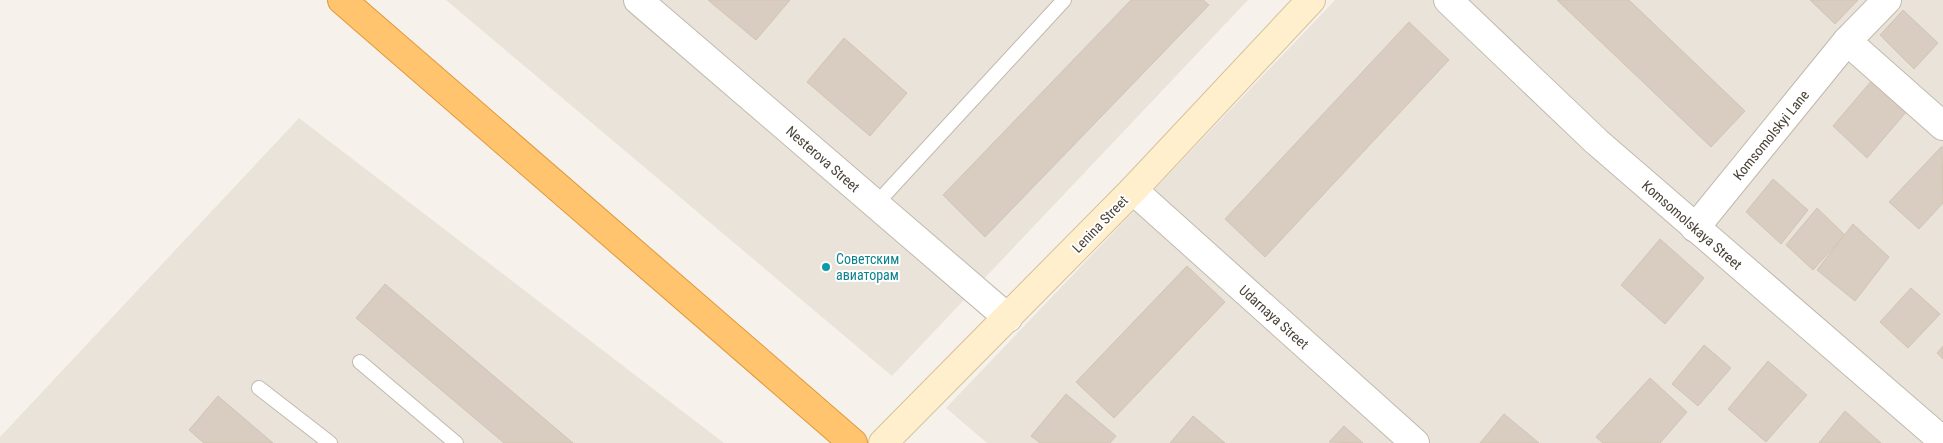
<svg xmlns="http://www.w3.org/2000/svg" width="1943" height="443" font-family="'Roboto Condensed',sans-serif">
<rect width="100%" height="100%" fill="#f6f2eb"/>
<g fill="#eae3d9">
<polygon points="446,0 1248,0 892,376"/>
<polygon points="1335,0 1943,0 1943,443 987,443 946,408"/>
<polygon points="299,118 724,443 0,443 0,437"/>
</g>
<g fill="#d8cdc0" stroke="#d3c4b3">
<polygon points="708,0 790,0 756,40"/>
<polygon points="1131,0 1203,0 1209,5 985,237 943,195"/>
<polygon points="1557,0 1629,0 1745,111 1711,147"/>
<polygon points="1810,0 1858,0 1835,24"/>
<polygon points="1903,10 1938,43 1914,69 1880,35"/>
<polygon points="1409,22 1449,60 1265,257 1225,219"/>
<polygon points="844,38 907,93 870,136 807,82"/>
<polygon points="1873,79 1907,111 1867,158 1833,126"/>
<polygon points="1942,146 1943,203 1919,229 1889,202"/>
<polygon points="1773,179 1808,210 1781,244 1746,212"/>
<polygon points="1817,208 1845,235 1813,270 1786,245"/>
<polygon points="1853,224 1889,257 1855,301 1817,270"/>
<polygon points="1660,239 1704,278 1665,324 1621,285"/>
<polygon points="1187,266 1225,302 1114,418 1076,382"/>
<polygon points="385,284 573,443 504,443 356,318"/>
<polygon points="1911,288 1940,314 1908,348 1880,322"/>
<polygon points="1704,345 1731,368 1698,406 1672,384"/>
<polygon points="1943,346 1943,359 1937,353"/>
<polygon points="1768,361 1807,395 1766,442 1728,409"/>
<polygon points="1650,378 1687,412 1660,443 1603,443 1596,437"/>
<polygon points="1066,394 1116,436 1110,443 1040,443 1031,436"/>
<polygon points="218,396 273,443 204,443 189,430"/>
<polygon points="1845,411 1881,443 1819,443"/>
<polygon points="1504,414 1539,443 1480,443"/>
<polygon points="1193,416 1225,443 1170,443"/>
<polygon points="1344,426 1363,443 1329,442"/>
</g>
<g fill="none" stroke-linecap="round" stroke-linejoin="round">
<defs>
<g id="lane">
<polyline points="876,204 1064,0"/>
<polyline points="360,362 456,443"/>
<polyline points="259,388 330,443"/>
</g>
<g id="street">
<polyline points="638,0 1008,318"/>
<polyline points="1448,0 1597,142 1943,441"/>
<polyline points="1847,41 1943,126"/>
<polyline points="1133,190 1415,443"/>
<polyline points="1695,228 1847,41 1887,0"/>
</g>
<polyline id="secondary" points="883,443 1133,190 1311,0"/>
<polyline id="highway" points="342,0 853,443"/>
</defs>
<use href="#lane" stroke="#c2b9ad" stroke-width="16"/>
<use href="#street" stroke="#c2b9ad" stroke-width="30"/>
<use href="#secondary" stroke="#d6c29a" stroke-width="30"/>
<use href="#highway" stroke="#e1983a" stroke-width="30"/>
<use href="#lane" stroke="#fff" stroke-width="14"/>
<use href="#street" stroke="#fff" stroke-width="28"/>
<use href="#secondary" stroke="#ffefcc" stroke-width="28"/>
<use href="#highway" stroke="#ffc46d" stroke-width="28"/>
</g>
<circle fill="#0f9aa8" stroke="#fff" stroke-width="2" cx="826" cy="267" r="5"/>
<g text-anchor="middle" stroke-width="4" stroke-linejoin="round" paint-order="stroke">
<g font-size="14" fill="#4b4238" stroke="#fff">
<text transform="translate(1771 135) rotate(-51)" y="5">Komsomolskyi Lane</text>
<text transform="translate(823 159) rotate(41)" y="5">Nesterova Street</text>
<text transform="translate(1100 224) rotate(-46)" y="5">Lenina Street</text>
<text transform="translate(1692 225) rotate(41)" y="5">Komsomolskaya Street</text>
<text transform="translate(1274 317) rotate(42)" y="5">Udarnaya Street</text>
</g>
<g font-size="14" fill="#0d838f" stroke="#fff" text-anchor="start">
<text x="836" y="264">Советским<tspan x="836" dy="16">авиаторам</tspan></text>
</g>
</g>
</svg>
